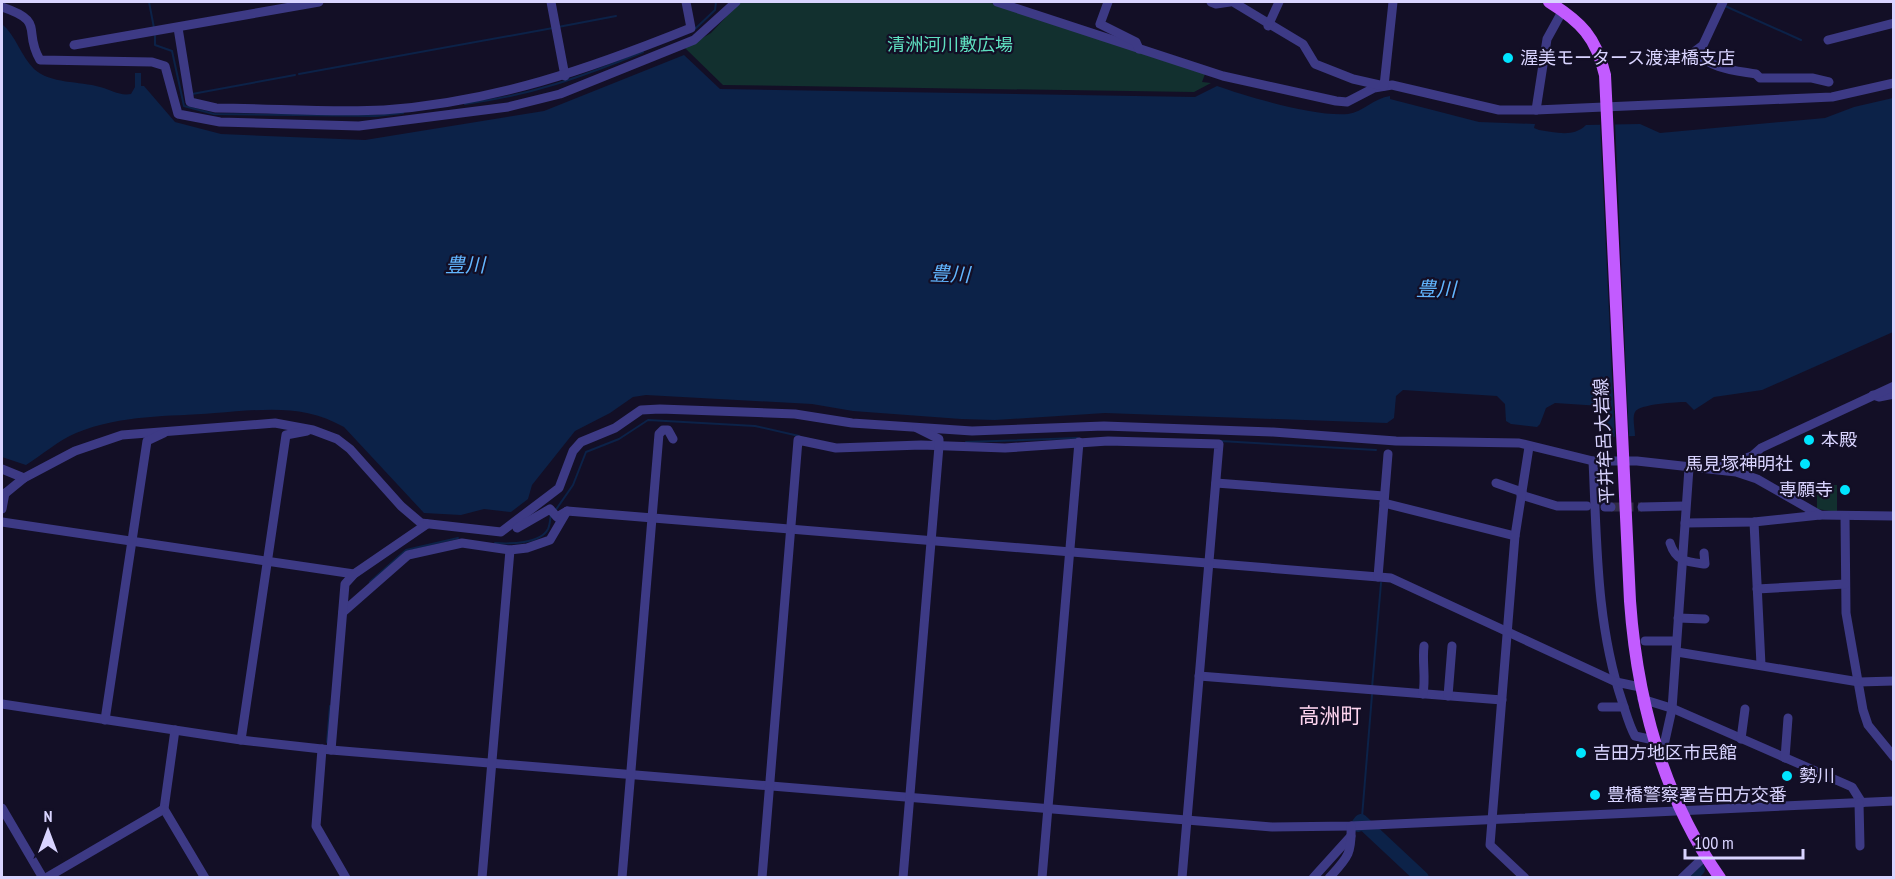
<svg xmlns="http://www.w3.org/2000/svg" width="1895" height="879" font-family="'PT Sans Narrow','Noto Sans JP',sans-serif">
<rect width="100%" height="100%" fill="#130f26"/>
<g fill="#12302f">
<polygon points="740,2 988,2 1205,74 1202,82 1211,83 1194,92 723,85 685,48 711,33"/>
<polygon points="1817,485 1837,485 1837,512 1817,509"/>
</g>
<path fill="#0c2248" d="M2,24c14,12 19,32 32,45 16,15 46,12 66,18 12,3 19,9 31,7l4,-7v-14h6v13h3l31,36 46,12 144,6 179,-29 140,-56 36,34 475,8 22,-11c31,11 99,31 131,28 15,-2 26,-16 42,-18v3l89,23 56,2 -1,4 5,2c16,2 34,8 47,-5l54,-1 20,9 165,-15 29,-11 39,-9v234l-131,58 -48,7 -20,13 -8,-8c-9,0 -47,2 -51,10 -3,6 0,17 0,24l-28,1 -1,-27 -5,-4 -46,-3 -9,5 -6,16 -3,3 -26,-3 -5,-3 -1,-17 -8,-8 -94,-6 -7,6 -2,22 -7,5 -282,-10 -110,7 -34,-1 -108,-8 -41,-7 -166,-9 -13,2 -23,16 -35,18 -43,54 -4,14 -17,13 -27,-3 -23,6 -37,-2 -80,-86c-42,-24 -83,-17 -129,-14 -48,4 -92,1 -139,20 -17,7 -34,22 -50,32l-24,-8z"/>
<polygon fill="#130f26" points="1600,122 1615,122 1629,439 1615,439"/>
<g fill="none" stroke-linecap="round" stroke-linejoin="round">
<g stroke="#0c2248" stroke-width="2">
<polyline points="149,2 154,28"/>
<polyline points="1725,6 1801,40"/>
<polyline points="558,27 616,16"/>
<polyline points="695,29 715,10 716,2"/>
<polyline points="155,36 155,45 172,51 184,106 214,114 376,116 403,113"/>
<polyline points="299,74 553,28"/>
<polyline points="192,94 295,75"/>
<path d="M465,104c67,-9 116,-27 178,-52"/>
<polyline points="1220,441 1376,450"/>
<polyline points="966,442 1077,438"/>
<polyline points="555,511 573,485 586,452 619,439 648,420 755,426 799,436"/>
<path d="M495,543c15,1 45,1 53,-14 2,-4 2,-10 3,-14"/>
<polyline points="370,582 406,550 458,538"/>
<polyline points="1372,688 1381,583"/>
<polyline points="327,742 330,706"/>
<polyline points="1362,817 1372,695"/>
</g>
<g stroke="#0c2248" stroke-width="14">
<polyline points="1358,825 1361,821 1422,878"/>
<polyline points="1689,878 1698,869"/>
</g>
<polyline stroke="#312d47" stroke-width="9" stroke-dasharray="9 4.5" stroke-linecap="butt" points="1611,507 1642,507"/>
<g stroke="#3d3a85" stroke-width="9">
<polyline points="551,2 565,76"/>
<polyline points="997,2 1223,76 1336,101 1347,102 1374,88 1392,85 1499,110 1536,110 1832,97 1894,83"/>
<polyline points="1108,2 1100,24 1136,42 1139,49"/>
<polyline points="1211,2 1216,4 1230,2"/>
<polyline points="1233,2 1303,44 1315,64 1353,79 1384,86 1393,2"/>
<path d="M1723,2l-20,43 -8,6c16,18 38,19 61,23l4,4h52l17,4"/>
<path d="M2,7c45,15 20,23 38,53l112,2 13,4 13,48 42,8 139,4 149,-19 52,-13 134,-54 42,-38"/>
<polyline points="1268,26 1279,2"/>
<path d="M178,28l12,74 26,6c56,0 113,5 168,2 111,-8 205,-41 307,-82l-5,-26"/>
<polyline points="1828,40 1894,23"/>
<polyline points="74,45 319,2"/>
<polyline points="1536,110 1547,39 1563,10"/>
<polyline points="1873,395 1879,397 1894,394"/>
<path d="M1593,461c4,81 3,163 29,240 4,12 7,24 13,35l19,4"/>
<polyline points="1717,468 1752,456 1761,448 1894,386"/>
<polyline points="2,469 24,478 75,451 122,435 275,423 313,430 337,439 350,449 401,506 421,523 501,532 559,488 573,451 581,442 615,428 641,410 660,409 795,414 852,423 972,431 1104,426 1273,432 1396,441 1519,443 1593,461 1637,461 1736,472 1757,479 1820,515 1894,516"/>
<polyline points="1216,483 1384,496"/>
<polyline points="1496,483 1522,492"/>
<polyline points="1521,495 1557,506 1587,506"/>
<polyline points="2,496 24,478"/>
<polyline points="1384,503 1515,536"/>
<polyline points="1605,507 1611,507"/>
<polyline points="1642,507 1685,506"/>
<polyline points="2,509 5,493"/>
<polyline points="1845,516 1846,613 1863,710 1868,725 1894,757"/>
<polyline points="2,522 354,574"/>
<polyline points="1754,522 1761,665"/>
<polyline points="1685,523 1754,522 1820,515"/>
<polyline points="517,528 550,509 557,517 567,511 1391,578 1616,682 1640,687"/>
<path d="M1670,543c6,19 17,19 35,21l-1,-11"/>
<polyline points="1378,577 1388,454"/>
<polyline points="1757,589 1845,584"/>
<polyline points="343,612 408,555 462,543 510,550 527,548 550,540 567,511"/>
<polyline points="1678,618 1705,619"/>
<polyline points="1645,641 1676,641"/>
<polyline points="1677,652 1859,682 1894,681"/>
<polyline points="1199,676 1502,700"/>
<path d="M1423,694c3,-17 -1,-31 1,-48"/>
<polyline points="1448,696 1452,646"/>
<polyline points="1642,699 1674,709 1852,787 1862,803"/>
<polyline points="2,704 241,740 331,750 1272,827 1351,826 1894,801"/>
<polyline points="1602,707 1624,707"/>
<polyline points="105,720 147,441 164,433"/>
<polyline points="175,730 164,809 205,878"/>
<polyline points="1741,739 1745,709"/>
<polyline points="241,740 286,435 307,431"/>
<polyline points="322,749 316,826 346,878"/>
<polyline points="331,750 345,584 354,574 427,524"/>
<polyline points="1657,752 1664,745 1672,709 1689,468"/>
<polyline points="1785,758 1788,718"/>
<polyline points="1859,803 1860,846"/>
<polyline points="2,808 43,878"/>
<polyline points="46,878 164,809"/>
<polyline points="482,878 510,550"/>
<polyline points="622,878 659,434 663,430 668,430 673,439"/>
<polyline points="762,878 798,440 836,448 921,445 1005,448 1108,441 1219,444 1182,878"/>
<polyline points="903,878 939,446 939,439 917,428"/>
<polyline points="1042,878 1079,442"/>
<polyline points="1313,878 1351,836"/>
<path d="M1329,878c19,-21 23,-24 22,-52"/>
<polyline points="1525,878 1490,845 1515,536 1529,447"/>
<polyline points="1682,878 1705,856"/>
</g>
<path stroke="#c25bff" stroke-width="12" d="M1549,2c32,20 47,35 56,73l25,526c7,99 32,194 90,277"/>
</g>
<g fill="#00e5ff" stroke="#130f26" stroke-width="2">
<circle cx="1508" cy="58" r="6"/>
<circle cx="1809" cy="440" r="6"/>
<circle cx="1805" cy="464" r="6"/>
<circle cx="1845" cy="490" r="6"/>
<circle cx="1581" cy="753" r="6"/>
<circle cx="1787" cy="776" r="6"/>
<circle cx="1595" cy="795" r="6"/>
</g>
<g text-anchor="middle" stroke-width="4.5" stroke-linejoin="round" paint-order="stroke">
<g font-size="18" fill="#5fe0c0" stroke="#130f26">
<text x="950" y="51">清洲河川敷広場</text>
</g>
<g font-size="18" fill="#d9d4ff" stroke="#130f26" text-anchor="start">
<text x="1520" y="64">渥美モータース渡津橋支店</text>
<text x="1821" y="446">本殿</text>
<text x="1793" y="470" text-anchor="end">馬見塚神明社</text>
<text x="1833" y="496" text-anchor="end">専願寺</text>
<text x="1593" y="759">吉田方地区市民館</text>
<text x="1799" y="782">勢川</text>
<text x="1607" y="801">豊橋警察署吉田方交番</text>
</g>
<g font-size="18" fill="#d9d4ff" stroke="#130f26">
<text transform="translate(1604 441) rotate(-93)" y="6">平井牟呂大岩線</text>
</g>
<g font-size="20" font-style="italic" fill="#62b6ff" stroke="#130f26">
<text x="465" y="272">豊川</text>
<text transform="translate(950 274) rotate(2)" y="7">豊川</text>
<text transform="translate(1436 289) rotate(1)" y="7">豊川</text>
</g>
<g font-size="21" fill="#ffd6f0" stroke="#130f26">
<text x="1330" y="723">高洲町</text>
</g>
</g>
<rect width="1895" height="879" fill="none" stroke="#d9d4ff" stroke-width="6"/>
<g transform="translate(48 831)" stroke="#130f26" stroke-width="4.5" paint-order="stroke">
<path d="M0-4.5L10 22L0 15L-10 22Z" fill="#d9d4ff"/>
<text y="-9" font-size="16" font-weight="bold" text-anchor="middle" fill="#d9d4ff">N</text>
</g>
<path d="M1685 849v9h118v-9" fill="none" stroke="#d9d4ff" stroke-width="3"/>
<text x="1694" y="849" font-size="18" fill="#d9d4ff" stroke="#130f26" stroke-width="4.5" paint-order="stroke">100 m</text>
</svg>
